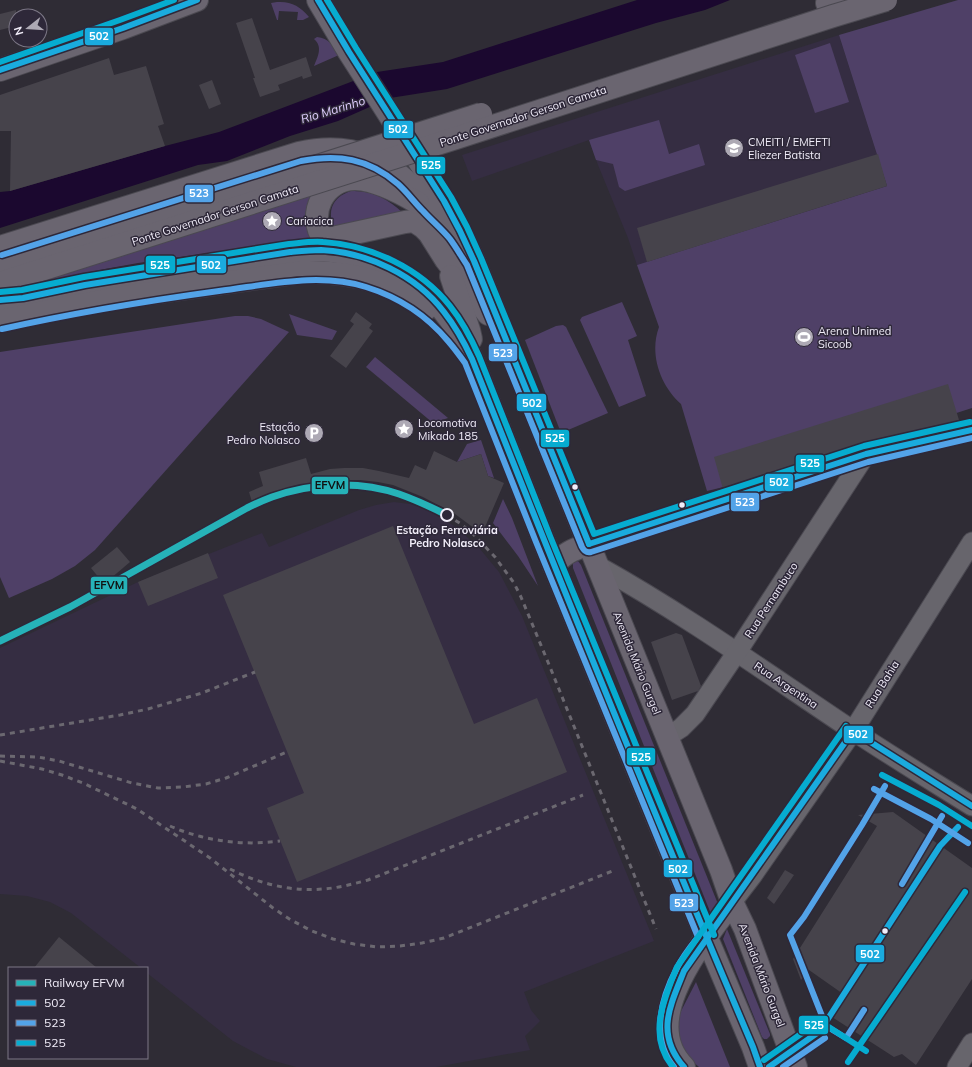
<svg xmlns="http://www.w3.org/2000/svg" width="972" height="1067" font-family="Mulish,sans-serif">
<rect width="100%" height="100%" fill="#2f2c35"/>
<g fill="#352d42">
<polygon points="839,35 887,186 647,262 637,265 628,238 598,165 589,140 472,181 462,155"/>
<polygon points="394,502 410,504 426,509 456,527 480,549 499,572 522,616 654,941 524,992 531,1010 540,1021 525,1036 530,1050 436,1067 296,1067 267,1059 233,1041 147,973 147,968 141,968 71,913 50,902 27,896 0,894 0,648 138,582 262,533 269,547 359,510 376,505"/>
</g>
<g fill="#4f4067">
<path d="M958,0h14v408l-240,77 -25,6 -26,-87c-21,-19 -32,-50 -22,-77l-22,-62 250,-79 -48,-151z"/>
<path d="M277,2c14,-1 23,4 32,15l-6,3h-6l1,-8 -19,-1 -1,9h-1l-6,-17z"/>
<path d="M317,37c12,1 16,9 22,18l-25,11c4,-10 9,-19 0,-27z"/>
<polygon points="830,43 849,102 815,113 795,55"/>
<polygon points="659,120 669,154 699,144 705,165 625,191 619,187 613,164 596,160 589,140"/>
<polygon points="317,189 314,239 279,243 138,263 105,269 30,284"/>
<path d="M351,191c21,-1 37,8 52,22l-68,17c-9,-18 -3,-33 16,-39z"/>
<polygon points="622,302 637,336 628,340 646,396 619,407 580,320 582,317"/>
<polygon points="289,314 337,331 332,340 297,335"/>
<polygon points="235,316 248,316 261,319 289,332 95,550 75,566 52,579 9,598 0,577 0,352"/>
<polygon points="563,325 566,327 608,413 561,433 525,340 556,326"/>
<polygon points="375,357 448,418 433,423 366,367"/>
<polygon points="481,440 494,478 488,476 481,454 457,462 467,444"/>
<polygon points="503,499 512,518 538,586 518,556 493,523"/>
<polygon points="578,561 581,565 720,909 713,919 573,568 573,563"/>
<polygon points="727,929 770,1034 770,1036 767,1039 764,1039 762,1037 723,939"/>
<polygon points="696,982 730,1067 699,1067 684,1054 676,1033 680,1013"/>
</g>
<polygon fill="#1b082f" points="637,0 730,0 705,10 656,23 447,89 390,98 338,121 290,136 227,161 198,165 0,228 0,192 10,191 165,146 219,132 377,72 443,62"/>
<g fill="#46434b">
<polygon points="16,10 16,26 0,30 0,14"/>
<polygon points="252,18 270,70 306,57 312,76 303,79 302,76 278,85 280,90 260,97 253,78 255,78 236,23"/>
<polygon points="109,58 114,75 146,66 164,124 158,126 165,146 10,191 11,131 0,131 0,95"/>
<polygon points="212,80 221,104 209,109 199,85"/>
<polygon points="878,154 887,186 647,262 637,228"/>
<polygon points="356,312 372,324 369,328 373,331 346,368 330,356 354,324 350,321"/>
<polygon points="948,384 959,420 944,425 863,444 723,489 714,457"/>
<polygon points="434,451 457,462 481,454 488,476 504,483 482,534 451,511 436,504 423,497 393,485 378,482 360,480 345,480 313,483 281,491 252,502 249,492 263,486 259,472 306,458 311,474 330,469 344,468 363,468 379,471 409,478 415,465 426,470"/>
<polygon points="393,526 474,724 537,698 567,772 297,882 267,808 304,793 223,595"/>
<polygon points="117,547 130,562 104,584 91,568"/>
<polygon points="208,553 218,578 148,606 138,582"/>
<polygon points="676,633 682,635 701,686 698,691 672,700 651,642"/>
<polygon points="893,812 972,868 972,979 916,1065 902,1054 894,1057 832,1017 846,996 809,970 801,980 793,959 877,826 858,815"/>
<polygon points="785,870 794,875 774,904 767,898"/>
<polygon points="59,937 97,968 34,968"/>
</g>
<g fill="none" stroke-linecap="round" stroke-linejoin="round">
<defs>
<g id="minor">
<polyline points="589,544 866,454 972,430"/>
<path d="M598,566c88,49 170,108 254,164 39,26 80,51 120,76"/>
<polyline points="667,737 681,728 695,714 737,652 866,454"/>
<polyline points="732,902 752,876 853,731 972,542"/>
<polyline points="957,1067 972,1043"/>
</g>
<g id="major">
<polyline points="318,0 349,52 422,166 444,201 460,231 474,261 721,870 732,902 745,929 796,1067"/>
<polyline points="827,3 838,0"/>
<polyline points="0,70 123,28 197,0"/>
<polyline points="330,246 332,238 405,222 414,221 423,227 429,233 446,260 488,314"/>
<path d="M0,247l299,-94c39,-9 75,-2 105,26 16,15 29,32 44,48"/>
<path d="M338,252c-5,-4 -10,-7 -14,-12 -18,-25 0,-62 32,-61 20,1 45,14 62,24"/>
<polyline points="451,276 469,330 471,339"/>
<path d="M0,300l23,-2 62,-13 201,-32c12,-2 24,-3 36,-3 54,4 104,31 133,77 7,10 12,21 17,32l71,180 141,345 69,163 7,20"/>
<path d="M0,321l73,-15 57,-10 172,-24c45,-1 89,8 124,37"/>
<path d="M554,566c9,-13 21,-17 35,-22"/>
<path d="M684,1067c-48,-47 20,-126 48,-165"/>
</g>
</defs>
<use href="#minor" stroke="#4b4951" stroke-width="21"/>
<use href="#major" stroke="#4b4951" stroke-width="24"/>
<use href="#minor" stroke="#67656c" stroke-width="19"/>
<use href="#major" stroke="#6a6570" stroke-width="22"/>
<g stroke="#6b6870" stroke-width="3" stroke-dasharray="5 5" stroke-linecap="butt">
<polyline points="447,515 461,524 473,534 495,557 514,583 521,597 550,667 656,929"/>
<polyline points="0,735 120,715 148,709 202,693 255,672"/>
<polyline points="0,756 38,757 59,761 132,783 158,788 183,787 206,784 226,778 287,752"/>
<polyline points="0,761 42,769 62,775 83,783 137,809 210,858 273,908 291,920 312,931 333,939 354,944 377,947 400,946 422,943 444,938 615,870"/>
<path d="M170,826c34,15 73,20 110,15"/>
<path d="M230,869c28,14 60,23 93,20 15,-1 30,-5 45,-9l215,-85"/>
</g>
<defs>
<g id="major-bridge">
<polyline points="0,267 481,114"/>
<polyline points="0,283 456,138 833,16 886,0"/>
</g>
</defs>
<use href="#major-bridge" stroke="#4b4951" stroke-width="24" stroke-linecap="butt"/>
<use href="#major-bridge" stroke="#6a6570" stroke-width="22"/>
<defs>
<g id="bus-1">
<polyline points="318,0 349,52 444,201 460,231 474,261 589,544"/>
<polyline points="0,70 123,28 197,0"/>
<path d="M0,300l23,-2 62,-13 205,-33c11,-1 21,-2 31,-2 46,2 95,25 123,62 11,14 20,30 28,47 91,230 184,460 281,688l7,20"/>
<polyline points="589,544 866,454 972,430"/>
<path d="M684,1067c-29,-33 -14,-61 0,-96l169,-240 119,75"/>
<polyline points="769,1067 820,1031 940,846 958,827"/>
</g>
<g id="bus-2">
<path d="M2,255l299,-94c37,-7 67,-3 97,23 9,8 16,18 25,27 8,9 19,18 27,28 6,8 11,17 17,26l115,282c2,4 5,6 9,5l277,-90 104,-24"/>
<path d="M2,329c72,-16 144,-28 217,-38 48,-6 100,-19 147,-4 32,10 61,29 82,54 6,7 12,15 17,22l71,179 162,395c-8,10 -16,20 -21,31 -16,30 -27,70 -3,99"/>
<polyline points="874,789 931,819 968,843"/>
<polyline points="902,884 942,816"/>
<polyline points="864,1010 846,1038 826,1026 790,935 804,917 862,825 885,786"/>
<polyline points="783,1067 825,1038"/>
</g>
<g id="bus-3">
<polyline points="327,0 356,48 451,197 467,227 481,258 594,534 864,446 970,422"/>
<polyline points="0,62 120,20 174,0"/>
<path d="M0,292l22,-2 62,-13 205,-33c11,-1 23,-3 34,-2 48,3 97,26 127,64 12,15 21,32 29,50l71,180 164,399"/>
<polyline points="882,775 939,805 972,826"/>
<polyline points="764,1060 815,1024 820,1023 824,1024 866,1051"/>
<polyline points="848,1062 965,892"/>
<path d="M673,1067c-26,-31 -9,-68 4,-100l169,-241"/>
</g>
</defs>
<use href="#bus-1" stroke="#2e2839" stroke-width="9"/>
<use href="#bus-2" stroke="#2e2839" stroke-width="9"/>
<use href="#bus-3" stroke="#2e2839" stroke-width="9"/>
<use href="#bus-1" stroke="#1aabde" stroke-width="6"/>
<use href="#bus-2" stroke="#53a3e8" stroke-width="6"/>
<use href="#bus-3" stroke="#06acd0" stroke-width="6"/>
<defs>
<path id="rail-1" d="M0,641l70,-34 177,-99c8,-4 17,-8 25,-11 40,-14 87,-17 127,-3 17,6 32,13 48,21"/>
</defs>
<use href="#rail-1" stroke="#2e2839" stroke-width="10"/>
<use href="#rail-1" stroke="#26b2b8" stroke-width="7"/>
</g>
<defs>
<symbol id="school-disc" viewBox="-11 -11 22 22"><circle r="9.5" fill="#ada9b4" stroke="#2e2839"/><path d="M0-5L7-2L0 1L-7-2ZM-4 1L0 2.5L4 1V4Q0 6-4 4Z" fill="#fff"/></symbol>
<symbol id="sight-disc" viewBox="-11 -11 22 22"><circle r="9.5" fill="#ada9b4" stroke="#2e2839"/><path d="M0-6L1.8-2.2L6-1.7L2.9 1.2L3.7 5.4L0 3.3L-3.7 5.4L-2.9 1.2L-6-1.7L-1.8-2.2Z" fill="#fff"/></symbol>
<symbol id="stadium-disc" viewBox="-11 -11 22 22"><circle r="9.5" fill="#ada9b4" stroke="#2e2839"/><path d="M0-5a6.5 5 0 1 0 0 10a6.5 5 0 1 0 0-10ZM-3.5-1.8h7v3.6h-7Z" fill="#fff"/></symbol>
<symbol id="parking-disc" viewBox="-11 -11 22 22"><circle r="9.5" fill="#ada9b4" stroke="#2e2839"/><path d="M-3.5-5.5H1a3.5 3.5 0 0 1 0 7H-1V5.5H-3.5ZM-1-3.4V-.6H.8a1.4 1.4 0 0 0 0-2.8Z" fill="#fff"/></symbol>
</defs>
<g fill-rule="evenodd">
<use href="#school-disc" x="723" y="137" width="22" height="22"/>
<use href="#sight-disc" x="261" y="210" width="22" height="22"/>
<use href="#stadium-disc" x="793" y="326" width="22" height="22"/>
<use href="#sight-disc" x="393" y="418" width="22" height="22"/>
<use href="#parking-disc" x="303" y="422" width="22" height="22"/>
</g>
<g fill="#f1edf9" stroke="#2e2839" stroke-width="1.5">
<circle cx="575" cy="487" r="3.5"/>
<circle cx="682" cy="505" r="3.5"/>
<circle cx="885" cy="931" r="3.5"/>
</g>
<circle fill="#2e2839" stroke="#f1edf9" stroke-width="2" cx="447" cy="515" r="6"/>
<g text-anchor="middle" stroke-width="3" stroke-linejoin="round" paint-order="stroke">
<g font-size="11" fill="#f1edf9" stroke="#2e2839">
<text transform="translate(523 116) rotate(-18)" y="4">Ponte Governador Gerson Camata</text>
<text transform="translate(215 215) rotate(-18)" y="4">Ponte Governador Gerson Camata</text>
<text transform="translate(771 600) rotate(-57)" y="4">Rua Pernambuco</text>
<text transform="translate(637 663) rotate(68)" y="4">Avenida Mário Gurgel</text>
<text transform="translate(882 684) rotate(-58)" y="4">Rua Bahia</text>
<text transform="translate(786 685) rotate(34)" y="4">Rua Argentina</text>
<text transform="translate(762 975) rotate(69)" y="4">Avenida Mário Gurgel</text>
</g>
<g font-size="11" fill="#f1edf9" stroke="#2e2839" text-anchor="start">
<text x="748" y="146">CMEITI / EMEFTI<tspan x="748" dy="13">Eliezer Batista</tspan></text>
<text x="286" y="225">Cariacica</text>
<text x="818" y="335">Arena Unimed<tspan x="818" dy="13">Sicoob</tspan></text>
<text x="418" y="427">Locomotiva<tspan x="418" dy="13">Mikado 185</tspan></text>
<text x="300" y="431" text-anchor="end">Estação<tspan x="300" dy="13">Pedro Nolasco</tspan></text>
</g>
<g font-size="11" font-weight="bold" fill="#f1edf9" stroke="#2e2839">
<text x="447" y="534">Estação Ferroviária<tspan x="447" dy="13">Pedro Nolasco</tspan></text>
</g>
<g font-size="12" font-style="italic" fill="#decdfd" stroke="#2e2839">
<text transform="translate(333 110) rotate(-17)" y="4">Rio Marinho</text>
</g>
</g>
<g stroke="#2e2839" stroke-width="1.5">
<rect x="84" y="27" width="30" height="19" rx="4" fill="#1aabde"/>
<rect x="383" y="120" width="31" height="19" rx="4" fill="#1aabde"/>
<rect x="416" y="156" width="30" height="19" rx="4" fill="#06acd0"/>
<rect x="184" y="184" width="30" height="19" rx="4" fill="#53a3e8"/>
<rect x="196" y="255" width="31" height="19" rx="4" fill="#1aabde"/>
<rect x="145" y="255" width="31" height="19" rx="4" fill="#06acd0"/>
<rect x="488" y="343" width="30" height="19" rx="4" fill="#53a3e8"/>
<rect x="516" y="393" width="31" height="19" rx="4" fill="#1aabde"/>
<rect x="540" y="429" width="30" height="19" rx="4" fill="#06acd0"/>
<rect x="795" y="454" width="30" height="19" rx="4" fill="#06acd0"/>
<rect x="764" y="473" width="30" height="19" rx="4" fill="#1aabde"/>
<rect x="311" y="476" width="38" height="19" rx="4" fill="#26b2b8"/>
<rect x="730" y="492" width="30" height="20" rx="4" fill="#53a3e8"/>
<rect x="90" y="576" width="38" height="19" rx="4" fill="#26b2b8"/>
<rect x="843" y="725" width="31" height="19" rx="4" fill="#1aabde"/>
<rect x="626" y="747" width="30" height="19" rx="4" fill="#06acd0"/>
<rect x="663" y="859" width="30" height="19" rx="4" fill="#1aabde"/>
<rect x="669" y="893" width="30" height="19" rx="4" fill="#53a3e8"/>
<rect x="855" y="944" width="30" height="19" rx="4" fill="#1aabde"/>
<rect x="798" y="1015" width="31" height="20" rx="4" fill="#06acd0"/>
</g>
<g font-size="11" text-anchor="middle" font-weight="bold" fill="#fff">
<text x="99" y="40">502</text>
<text x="398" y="133">502</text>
<text x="431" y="169">525</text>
<text x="199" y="197">523</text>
<text x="211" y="269">502</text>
<text x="160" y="269">525</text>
<text x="503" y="357">523</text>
<text x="532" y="407">502</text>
<text x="555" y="442">525</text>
<text x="810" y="467">525</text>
<text x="779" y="486">502</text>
<text x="745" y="506">523</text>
<text x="858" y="738">502</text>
<text x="641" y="761">525</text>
<text x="678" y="873">502</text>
<text x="684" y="907">523</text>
<text x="870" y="958">502</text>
<text x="814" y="1029">525</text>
</g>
<g font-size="11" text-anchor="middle" font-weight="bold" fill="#111">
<text x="330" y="489">EFVM</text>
<text x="109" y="589">EFVM</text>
</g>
<rect x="8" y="967" width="140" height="92" fill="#2e2839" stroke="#7c7786"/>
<rect x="16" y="980" width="20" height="6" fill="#26b2b8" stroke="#7c7786"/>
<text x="44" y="987" font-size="12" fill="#f1edf9">Railway EFVM</text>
<rect x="16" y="1000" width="20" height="6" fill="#1aabde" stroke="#7c7786"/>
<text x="44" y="1007" font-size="12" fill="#f1edf9">502</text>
<rect x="16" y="1020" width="20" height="6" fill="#53a3e8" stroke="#7c7786"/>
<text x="44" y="1027" font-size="12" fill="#f1edf9">523</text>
<rect x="16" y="1040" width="20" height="6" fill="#06acd0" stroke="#7c7786"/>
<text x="44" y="1047" font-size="12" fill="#f1edf9">525</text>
<g transform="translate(28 28) rotate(253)"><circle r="19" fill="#2e2839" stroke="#7c7786"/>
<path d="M0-3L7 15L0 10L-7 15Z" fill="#ada9b4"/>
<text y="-6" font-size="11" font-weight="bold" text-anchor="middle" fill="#f1edf9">N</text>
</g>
</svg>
